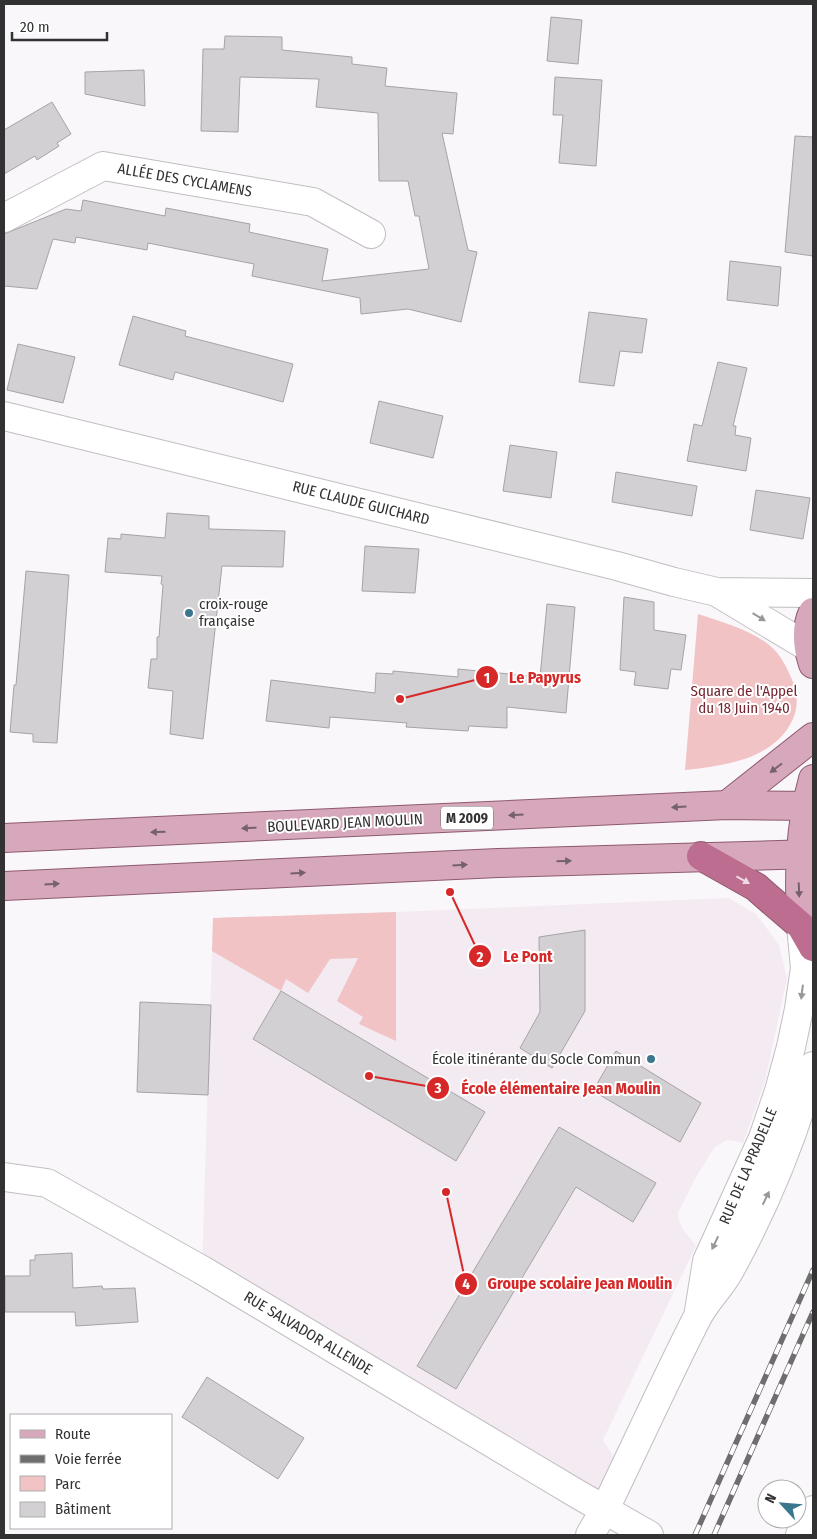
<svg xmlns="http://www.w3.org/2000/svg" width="817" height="1539" font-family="'Fira Sans Condensed',sans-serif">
<rect width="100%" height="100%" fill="#faf7fa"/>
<polygon fill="#f4eaf2" points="728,898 756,914 779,945 787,979 765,1081 743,1143 731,1140 725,1141 714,1148 695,1179 678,1213 679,1220 682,1228 696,1246 603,1440 623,1472 605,1509 202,1270 213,918 396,912"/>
<g fill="#f1c3c5">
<path d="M698,614c24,8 50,15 70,30 13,10 19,24 25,38 5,12 5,25 0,37 -18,40 -68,47 -108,51z"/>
<polygon points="396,912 396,1041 359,1024 363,1017 337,1001 358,958 330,959 308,993 286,979 281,991 212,951 213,918"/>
</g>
<g fill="#d2d0d3" stroke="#a5a3a6">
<polygon points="551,17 582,20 578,64 547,61"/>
<polygon points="225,36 282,37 282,50 352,57 352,64 387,68 385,86 457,93 453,134 442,133 468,250 477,252 461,322 408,309 361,314 360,298 252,276 254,264 148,243 147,250 76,237 75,243 53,239 37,289 4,286 4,234 66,209 81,211 83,200 165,216 166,208 250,224 249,232 328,249 322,281 429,269 419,216 415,216 408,181 379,181 378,113 316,107 319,79 240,77 238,132 201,131 203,49 224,49"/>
<polygon points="144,70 145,106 85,94 85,72"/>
<polygon points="555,77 602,80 596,166 559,163 563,115 553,115"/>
<polygon points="52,102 71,134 57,143 59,146 37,160 35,156 4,174 4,130"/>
<polygon points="795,136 813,137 813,256 785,252"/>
<polygon points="730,261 781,267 778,306 727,300"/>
<polygon points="589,312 647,319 642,353 620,351 614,386 579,382"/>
<polygon points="133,316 186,331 185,336 293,364 283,402 175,372 173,380 119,365"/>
<polygon points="18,344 75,357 63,403 7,390"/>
<polygon points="718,362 747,368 733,426 736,426 735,435 751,438 746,471 687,461 694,424 702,426"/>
<polygon points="379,401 443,416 433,458 370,443"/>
<polygon points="510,445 557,452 551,498 503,491"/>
<polygon points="616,472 697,486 692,516 612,502"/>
<polygon points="756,490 810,498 803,539 750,530"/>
<polygon points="167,513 209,516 209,529 285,531 283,567 222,566 203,739 170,734 173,691 148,688 151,659 157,659 157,637 159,637 163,585 161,584 162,576 105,572 108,538 121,539 121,534 165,538"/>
<polygon points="365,546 419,549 415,593 362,591"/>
<polygon points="26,571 69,575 57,743 33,742 33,734 10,732 14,685 16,685"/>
<polygon points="624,597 654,602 654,630 686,635 681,670 671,669 668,689 634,685 636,672 620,670"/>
<polygon points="547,604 575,607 566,713 507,707 507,728 469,726 468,731 406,727 407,723 330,717 329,728 266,721 271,680 375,693 376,673 393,674 393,671 458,677 458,669 540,677"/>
<polygon points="585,930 585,1011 552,1068 520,1048 540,1012 539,937"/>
<polygon points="281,991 485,1112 456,1161 253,1039"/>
<polygon points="140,1002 211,1005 208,1095 137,1092"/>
<polygon points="616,1051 701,1103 680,1142 593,1091"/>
<polygon points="559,1127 656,1183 633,1222 576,1187 456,1389 417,1366"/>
<polygon points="72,1253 73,1288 102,1286 103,1289 135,1288 138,1322 76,1326 75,1312 5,1312 5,1276 30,1276 30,1260 35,1260 35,1255"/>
<polygon points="207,1377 304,1438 278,1479 182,1417"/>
</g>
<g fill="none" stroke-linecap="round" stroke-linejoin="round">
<defs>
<g id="minor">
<polyline points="4,218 103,166 313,202 371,234"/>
<polyline points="4,416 617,566 674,582 717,592 813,593"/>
<polyline points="718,593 808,647"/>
<polyline points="4,1177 47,1183 202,1270 579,1495 649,1535"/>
<polyline points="699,1311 707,1261 763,1138 779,1091 791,1047 799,1009 805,968 801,926"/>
<path d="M590,1535l15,-26c31,-64 60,-128 92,-191 9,-18 25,-32 34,-50 35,-64 63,-132 82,-202"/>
<polyline points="800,1535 813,1510"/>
</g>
<g id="major">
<path d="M813,612c-8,17 -6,34 0,52"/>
<polyline points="727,805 813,737"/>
<polyline points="4,838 727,805 813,806"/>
<polyline points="4,886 498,863 813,854"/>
<path d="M801,926c-2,-52 -2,-97 12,-147"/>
</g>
<polyline id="highway" points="701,856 756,887 765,895 801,926 813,947"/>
</defs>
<use href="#minor" stroke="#c1bec1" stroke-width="30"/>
<use href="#major" stroke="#8d596f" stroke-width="30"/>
<use href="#highway" stroke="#8d596f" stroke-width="30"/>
<use href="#minor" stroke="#fff" stroke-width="28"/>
<use href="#major" stroke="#d7a8bc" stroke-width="28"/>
<use href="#highway" stroke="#bd6e90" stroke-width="28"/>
<defs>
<g id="rail">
<polyline points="695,1535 813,1270"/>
<polyline points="714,1535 813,1312"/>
</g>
</defs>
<use href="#rail" stroke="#6f6e6f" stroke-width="5.5"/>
<use href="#rail" stroke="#fff" stroke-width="4" stroke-dasharray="11" stroke-linecap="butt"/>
</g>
<defs><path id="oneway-solid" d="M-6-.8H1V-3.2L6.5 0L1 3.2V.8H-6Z" transform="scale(1.25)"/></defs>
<g fill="#999899">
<use href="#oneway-solid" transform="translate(759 617) rotate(31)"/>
<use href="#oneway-solid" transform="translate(802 992) rotate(97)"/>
<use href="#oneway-solid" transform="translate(766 1198) rotate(-64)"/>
<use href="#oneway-solid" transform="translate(715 1243) rotate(115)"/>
</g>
<g fill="#75616a">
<use href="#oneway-solid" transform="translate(776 768) rotate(143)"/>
<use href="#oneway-solid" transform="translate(679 807) rotate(177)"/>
<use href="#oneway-solid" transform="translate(516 815) rotate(177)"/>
<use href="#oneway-solid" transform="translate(249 828) rotate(177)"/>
<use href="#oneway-solid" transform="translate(158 832) rotate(178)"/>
<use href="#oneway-solid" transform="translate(564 861) rotate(-2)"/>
<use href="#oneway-solid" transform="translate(460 865) rotate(-3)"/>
<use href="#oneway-solid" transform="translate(298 873) rotate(-3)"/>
<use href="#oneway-solid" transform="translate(52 884) rotate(-3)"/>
<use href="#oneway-solid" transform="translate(799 890) rotate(88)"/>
</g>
<use fill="#eedbe3" href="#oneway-solid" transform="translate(743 880) rotate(29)"/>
<g fill="#3a778e" stroke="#fff" stroke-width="2">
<circle cx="189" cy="613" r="5"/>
<circle cx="651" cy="1059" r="5"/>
</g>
<g text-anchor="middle" stroke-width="4" stroke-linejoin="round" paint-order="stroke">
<rect fill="#fff" stroke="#707070" stroke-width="1" x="441" y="806.5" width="52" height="23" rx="4"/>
<g font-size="14" font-weight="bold" fill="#333233">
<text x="467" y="823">M 2009</text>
</g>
<g font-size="15" fill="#333233" stroke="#fff">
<text transform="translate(185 180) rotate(10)" y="5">ALLÉE DES CYCLAMENS</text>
<text transform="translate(361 503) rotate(14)" y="5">RUE CLAUDE GUICHARD</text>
<text transform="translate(345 823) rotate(-3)" y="5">BOULEVARD JEAN MOULIN</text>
<text transform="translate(748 1166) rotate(-67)" y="5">RUE DE LA PRADELLE</text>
<text transform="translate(308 1333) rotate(31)" y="5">RUE SALVADOR ALLENDE</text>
</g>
<g font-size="15" fill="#333233" stroke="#fff" text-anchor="start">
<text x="199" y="609">croix-rouge<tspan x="199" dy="17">française</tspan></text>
<text x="641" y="1064" text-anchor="end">École itinérante du Socle Commun</text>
</g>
<g font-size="15" fill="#742732" stroke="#fff">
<text x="744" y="696">Square de l'Appel<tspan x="744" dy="17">du 18 Juin 1940</tspan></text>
</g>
</g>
<path fill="none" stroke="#d62828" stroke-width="2" d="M400 699L487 677M450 892L480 956M369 1076L438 1088M446 1192L466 1284"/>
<g fill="#d62828" stroke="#fff" stroke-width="2">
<circle cx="400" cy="699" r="5"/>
<circle cx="450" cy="892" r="5"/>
<circle cx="369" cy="1076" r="5"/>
<circle cx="446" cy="1192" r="5"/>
<circle cx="487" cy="677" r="12"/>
<circle cx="480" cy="956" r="12"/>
<circle cx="438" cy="1088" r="12"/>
<circle cx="466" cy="1284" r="12"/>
</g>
<g font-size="15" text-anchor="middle" font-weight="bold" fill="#fff">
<text x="487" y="683">1</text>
<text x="480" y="962">2</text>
<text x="438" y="1093">3</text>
<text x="466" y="1289">4</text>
</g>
<g font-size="16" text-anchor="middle" font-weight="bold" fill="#d62828" stroke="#fff" stroke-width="4" stroke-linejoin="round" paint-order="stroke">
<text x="545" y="683">Le Papyrus</text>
<text x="528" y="962">Le Pont</text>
<text x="561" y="1094">École élémentaire Jean Moulin</text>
<text x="580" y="1289">Groupe scolaire Jean Moulin</text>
</g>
<rect width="817" height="1539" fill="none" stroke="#333233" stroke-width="10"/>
<rect x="10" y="1414" width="162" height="115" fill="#ffffff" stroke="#adadad"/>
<rect x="20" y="1430" width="25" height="8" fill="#d7a8bc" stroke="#adadad"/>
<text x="55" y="1439" font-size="15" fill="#333233">Route</text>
<rect x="20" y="1455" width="25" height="8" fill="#6f6e6f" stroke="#adadad"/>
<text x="55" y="1464" font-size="15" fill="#333233">Voie ferrée</text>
<rect x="20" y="1476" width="25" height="15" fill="#f1c3c5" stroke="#adadad"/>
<text x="55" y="1489" font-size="15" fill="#333233">Parc</text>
<rect x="20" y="1502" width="25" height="15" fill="#d2d0d3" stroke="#adadad"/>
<text x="55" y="1514" font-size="15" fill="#333233">Bâtiment</text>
<g transform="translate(782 1504) rotate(296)"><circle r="24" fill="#ffffff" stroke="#adadad"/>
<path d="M0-4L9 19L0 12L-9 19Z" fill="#3a778e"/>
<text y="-8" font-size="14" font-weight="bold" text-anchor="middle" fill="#333233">N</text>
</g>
<path d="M12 32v8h95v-8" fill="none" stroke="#333233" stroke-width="2.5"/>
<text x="20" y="32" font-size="15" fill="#333233" stroke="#ffffff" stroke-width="4" paint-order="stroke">20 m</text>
</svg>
